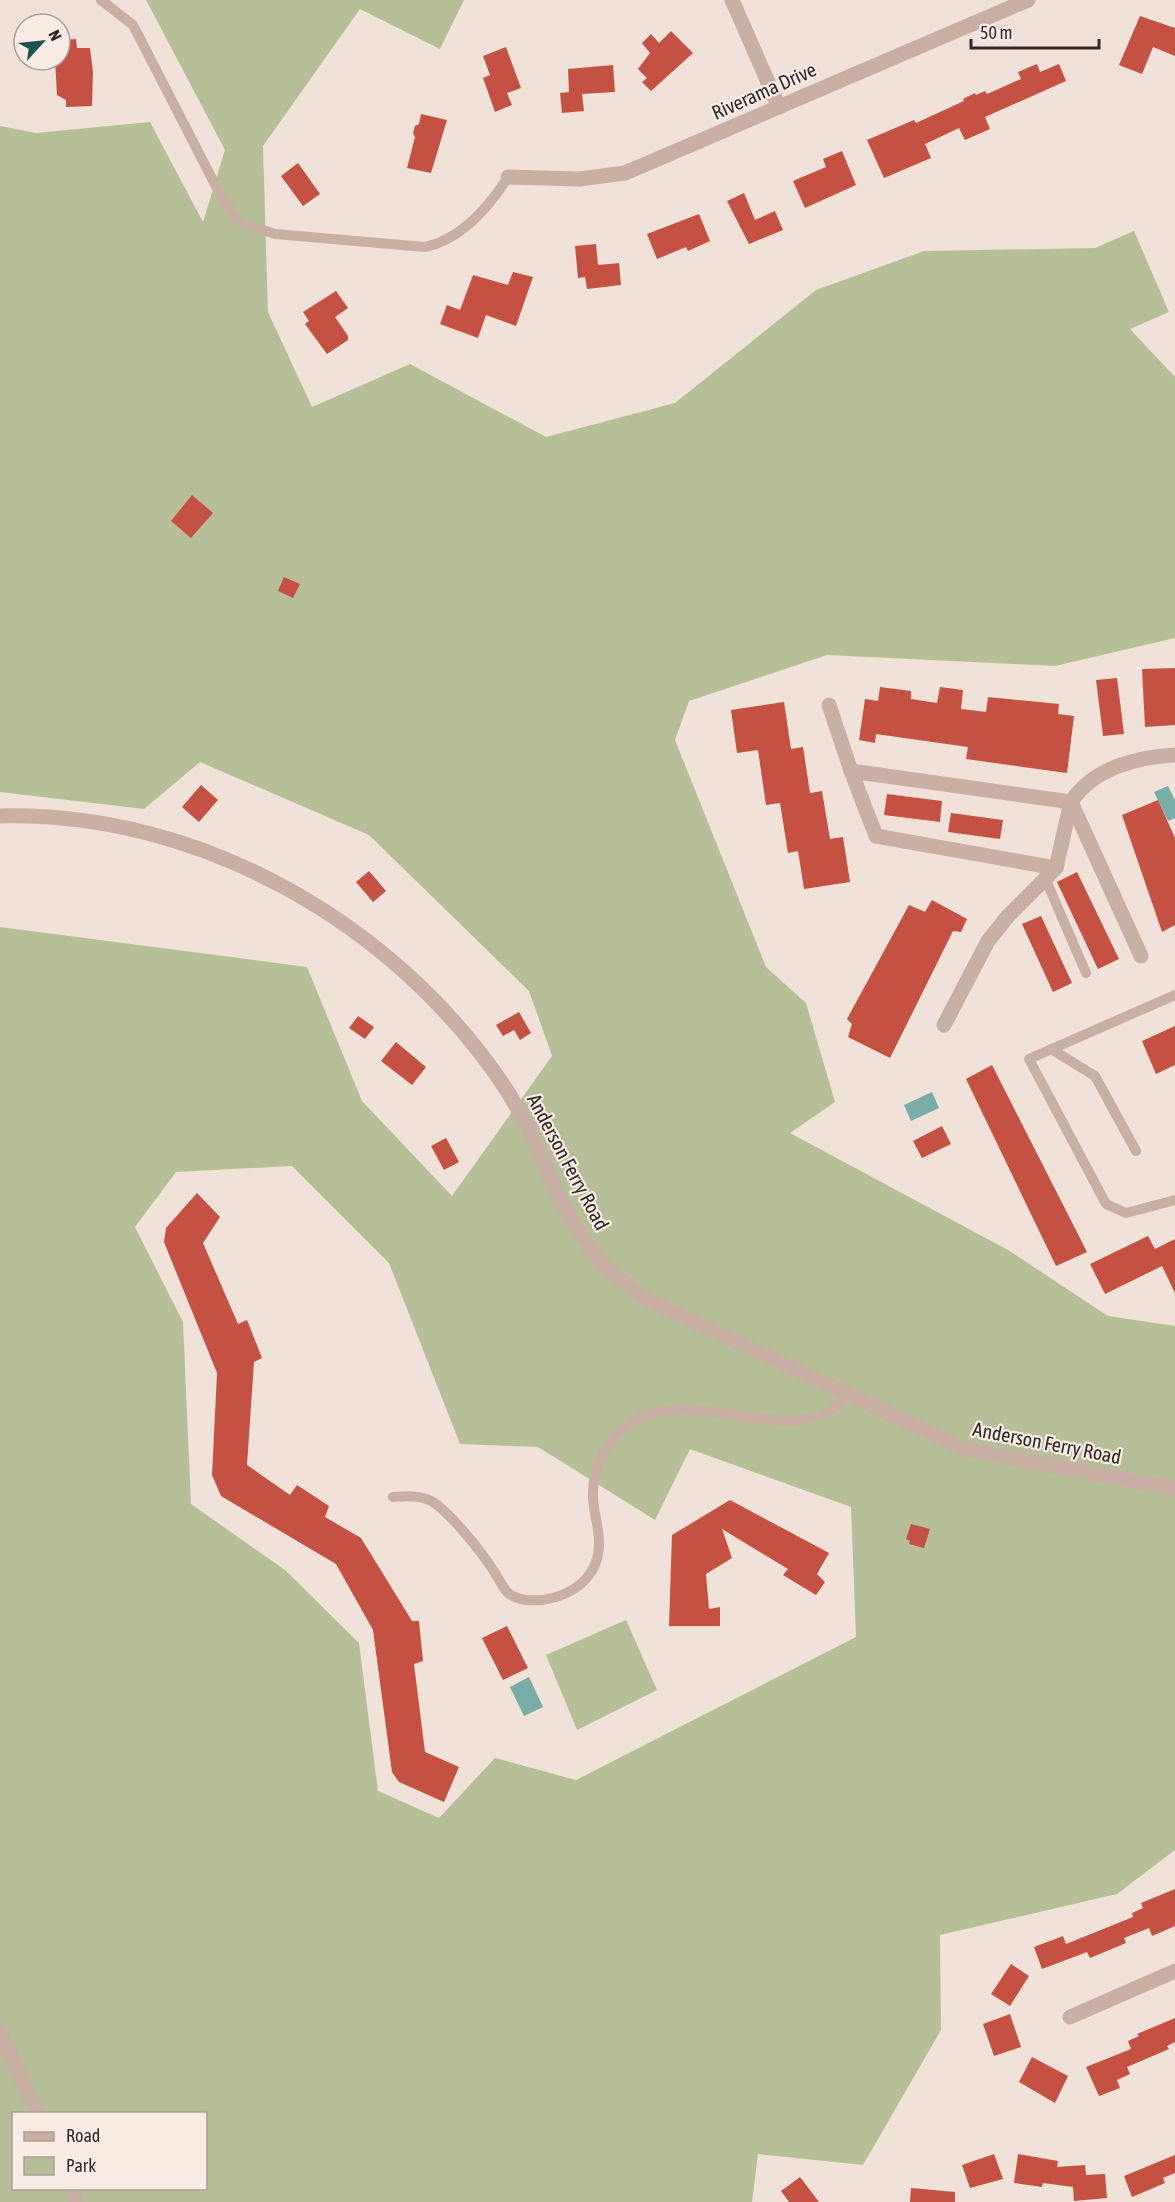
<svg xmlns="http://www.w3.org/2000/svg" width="1175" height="2202" font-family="'Asap Condensed',sans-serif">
<rect width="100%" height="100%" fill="#f0e2d8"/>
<g fill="#b7bf99" fill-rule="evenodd">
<path d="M146,0h318l-24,49 -80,-40 -97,137 5,166 44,95 98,-43 136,73 129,-34 141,-113 108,-39 171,-3 39,-17 35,81 -39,17 45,48v261l-120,28 -228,-11 -138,46 -14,39 91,227 40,36 29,99 -45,31 218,117 100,66 67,10v524l-58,44 -177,41 1,95 -78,135 -105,-11 -6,48h-752v-1275l307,40 55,134 90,95 100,-140 -23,-65 -160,-156 -169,-73 -56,47 -144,-17v-666l36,7 114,-11 53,100 22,-72zM292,1166l97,97 71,181 78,3 117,73 35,-71 161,58 5,130 -280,143 -81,-22 -56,60 -61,-27 -19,-148 -74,-73 -94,-66 -8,-182 -48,-95 41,-55zM14,2114h192v74h-192z"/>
<polygon points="626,1620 657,1690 577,1730 546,1655"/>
</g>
<g fill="#78ada8">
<polygon points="1168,786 1175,800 1175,818 1168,821 1154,792"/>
<polygon points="932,1092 939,1108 911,1121 904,1105"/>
<polygon points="529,1677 543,1707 524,1716 510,1687"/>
</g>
<g fill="#c45142">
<polygon points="1140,16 1175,28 1175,56 1153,47 1142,74 1119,65"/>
<polygon points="671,31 693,53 651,91 642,82 647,78 638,69 650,53 642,43 651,34 659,43"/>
<polygon points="76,39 77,48 90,48 93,72 92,106 66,107 66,100 57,95 55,60 60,60 60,40"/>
<polygon points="506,47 521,88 507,93 512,105 495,112 483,78 490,75 483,56"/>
<polygon points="1037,64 1040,72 1059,64 1066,81 985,117 990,129 965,140 959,128 925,144 931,158 884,178 867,140 914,120 916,123 964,101 963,99 975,93 976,95 985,91 987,94 1021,79 1018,72"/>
<polygon points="613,65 615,92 582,94 584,111 562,113 560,93 569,92 568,69"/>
<polygon points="421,114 447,120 431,173 407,168 415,137 413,133 415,126 419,124"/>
<polygon points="842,151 856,185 805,208 793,181 826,167 823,159"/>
<polygon points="298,163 320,194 303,206 281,176"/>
<polygon points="744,193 755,220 775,211 783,230 749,244 727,201"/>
<polygon points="699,214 710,241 688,251 686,247 657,259 647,234"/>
<polygon points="596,244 598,265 619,263 621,285 587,289 585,277 578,278 575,246"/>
<polygon points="513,272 533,277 516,326 486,315 478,338 440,324 447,305 460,310 473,275 508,285"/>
<polygon points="336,291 348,308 335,317 348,336 348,340 327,354 305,324 309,321 303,312"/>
<polygon points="192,495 213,513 191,538 171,521"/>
<polygon points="284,577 300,584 293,598 278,591"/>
<polygon points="1175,668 1175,725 1145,727 1142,669"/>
<polygon points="1117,678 1124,734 1103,736 1096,680"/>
<polygon points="880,687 911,691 911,699 937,703 940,687 963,690 961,709 986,712 988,697 1059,704 1058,714 1074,716 1067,773 966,759 968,747 876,734 875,743 859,740 865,699 878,701"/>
<polygon points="784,702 791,749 803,747 810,793 822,791 830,839 843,837 850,882 804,889 798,851 788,853 780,803 766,805 758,750 737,753 731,710"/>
<polygon points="201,785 218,800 199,822 182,807"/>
<polygon points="887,794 942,801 940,822 884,815"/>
<polygon points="1158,800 1175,838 1175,925 1162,932 1122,815"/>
<polygon points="951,813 1003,820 1000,839 948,832"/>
<polygon points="369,871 386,891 373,902 356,882"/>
<polygon points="1077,872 1119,959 1098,969 1057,882"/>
<polygon points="932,900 967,919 961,932 953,931 890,1058 848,1037 852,1024 847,1019 909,905 925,912"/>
<polygon points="1041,916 1072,983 1053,992 1022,924"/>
<polygon points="519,1012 531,1033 520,1040 514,1030 503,1036 496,1025"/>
<polygon points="358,1016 374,1027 365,1039 349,1028"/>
<polygon points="1175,1026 1175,1065 1156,1074 1142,1041"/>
<polygon points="396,1042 426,1067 412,1085 381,1061"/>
<polygon points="992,1065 1087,1252 1056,1266 966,1079"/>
<polygon points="942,1126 951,1144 922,1158 913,1141"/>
<polygon points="446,1138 459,1162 444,1170 431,1146"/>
<polygon points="197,1193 220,1217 203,1243 238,1324 247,1320 262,1358 254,1362 247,1465 290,1495 297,1485 329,1506 325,1517 361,1538 412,1621 419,1621 423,1661 414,1664 425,1752 459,1767 444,1802 399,1782 392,1772 373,1630 336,1564 221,1496 212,1475 217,1373 164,1242 166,1228"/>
<polygon points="1148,1236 1155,1249 1175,1239 1175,1293 1162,1266 1105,1294 1090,1264"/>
<polygon points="730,1500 829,1553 817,1574 825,1582 816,1595 783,1575 788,1569 722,1529 732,1558 706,1574 709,1609 720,1607 720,1626 669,1626 672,1535"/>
<polygon points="911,1524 930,1529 924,1548 909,1544 910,1541 906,1539"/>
<polygon points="507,1626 528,1668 503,1680 482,1638"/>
<polygon points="1175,1889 1175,1926 1152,1936 1149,1928 1124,1938 1126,1943 1090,1958 1087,1952 1042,1969 1034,1947 1063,1936 1066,1944 1133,1917 1132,1913 1143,1908 1141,1903"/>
<polygon points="1011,1964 1029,1976 1010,2006 991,1994"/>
<polygon points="1010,2014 1021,2047 994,2056 983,2024"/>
<polygon points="1175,2018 1175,2042 1167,2046 1169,2049 1127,2067 1130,2074 1117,2080 1120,2088 1099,2096 1086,2067 1131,2049 1128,2041 1139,2036 1137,2034"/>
<polygon points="1032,2057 1068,2076 1055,2103 1019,2082"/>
<polygon points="994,2154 1003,2179 970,2188 962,2165"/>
<polygon points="1018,2154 1058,2161 1057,2167 1085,2165 1086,2175 1105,2174 1107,2198 1074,2201 1073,2187 1043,2183 1042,2187 1014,2183"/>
<polygon points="1175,2155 1175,2173 1163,2178 1165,2183 1132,2197 1124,2176"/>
<polygon points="800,2177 819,2202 789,2202 781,2191"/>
<polygon points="911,2188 955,2192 955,2202 910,2202"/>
</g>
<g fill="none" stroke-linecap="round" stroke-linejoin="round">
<g stroke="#c8b0a4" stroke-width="10">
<path d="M101,0l32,25 90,175 16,22 36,12 150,13c37,-8 64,-40 83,-70"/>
<polyline points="1045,878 1086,973"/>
<polyline points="1175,995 1029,1059 1106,1204 1126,1213 1175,1200"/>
<polyline points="1051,1049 1095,1076 1136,1151"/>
<path d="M393,1497c13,-1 28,-2 40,5 17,11 49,50 60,68 5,7 9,17 15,23 4,3 12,6 17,7 36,3 72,-16 74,-54 1,-18 -7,-36 -6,-54 0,-21 12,-47 27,-61 55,-51 153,11 207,-19 8,-4 14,-12 21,-18"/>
</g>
<g stroke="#c8b0a4" stroke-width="15">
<polyline points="732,0 779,107"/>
<polyline points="508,177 579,179 625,173 1028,0"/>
<polyline points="829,705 851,771"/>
<polyline points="1056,868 876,836 851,771 1071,802 1141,956"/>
<path d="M944,1025l44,-84 20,-25 48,-48 15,-66c22,-34 66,-45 104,-47"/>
<polyline points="1070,2017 1175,1971"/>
</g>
<g stroke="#c8b0a4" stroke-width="15">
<path d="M0,816c200,-5 397,108 506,273 34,53 50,119 91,167 13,17 30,29 47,42l320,151 211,40"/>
<polyline points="0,2033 38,2114"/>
<polyline points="71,2188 76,2202"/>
</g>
</g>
<g text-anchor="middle" stroke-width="4.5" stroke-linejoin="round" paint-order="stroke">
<g font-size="20" fill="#342826" stroke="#f8ece4">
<text transform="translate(764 91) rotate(-24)" y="7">Riverama Drive</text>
<text transform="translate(568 1162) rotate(62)" y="7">Anderson Ferry Road</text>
<text transform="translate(1047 1443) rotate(11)" y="7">Anderson Ferry Road</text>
</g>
</g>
<rect x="12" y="2112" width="195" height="78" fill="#f8ece4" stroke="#aa9e98" stroke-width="1.5"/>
<rect x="24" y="2132" width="30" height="9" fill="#c8b0a4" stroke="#aa9e98" stroke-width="1.5"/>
<text x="66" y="2142" font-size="18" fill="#342826">Road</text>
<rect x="24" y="2157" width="30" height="18" fill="#b7bf99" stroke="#aa9e98" stroke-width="1.5"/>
<text x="66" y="2172" font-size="18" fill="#342826">Park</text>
<g transform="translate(42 42) rotate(63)"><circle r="28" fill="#f8ece4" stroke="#aa9e98" stroke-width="1.5"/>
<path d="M0-4.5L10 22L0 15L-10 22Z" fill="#1c5450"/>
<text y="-9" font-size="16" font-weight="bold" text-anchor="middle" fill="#342826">N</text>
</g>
<path d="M971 39v9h128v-9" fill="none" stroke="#342826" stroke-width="3"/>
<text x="980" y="39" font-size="18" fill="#342826" stroke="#f8ece4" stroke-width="4.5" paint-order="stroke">50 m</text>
</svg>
